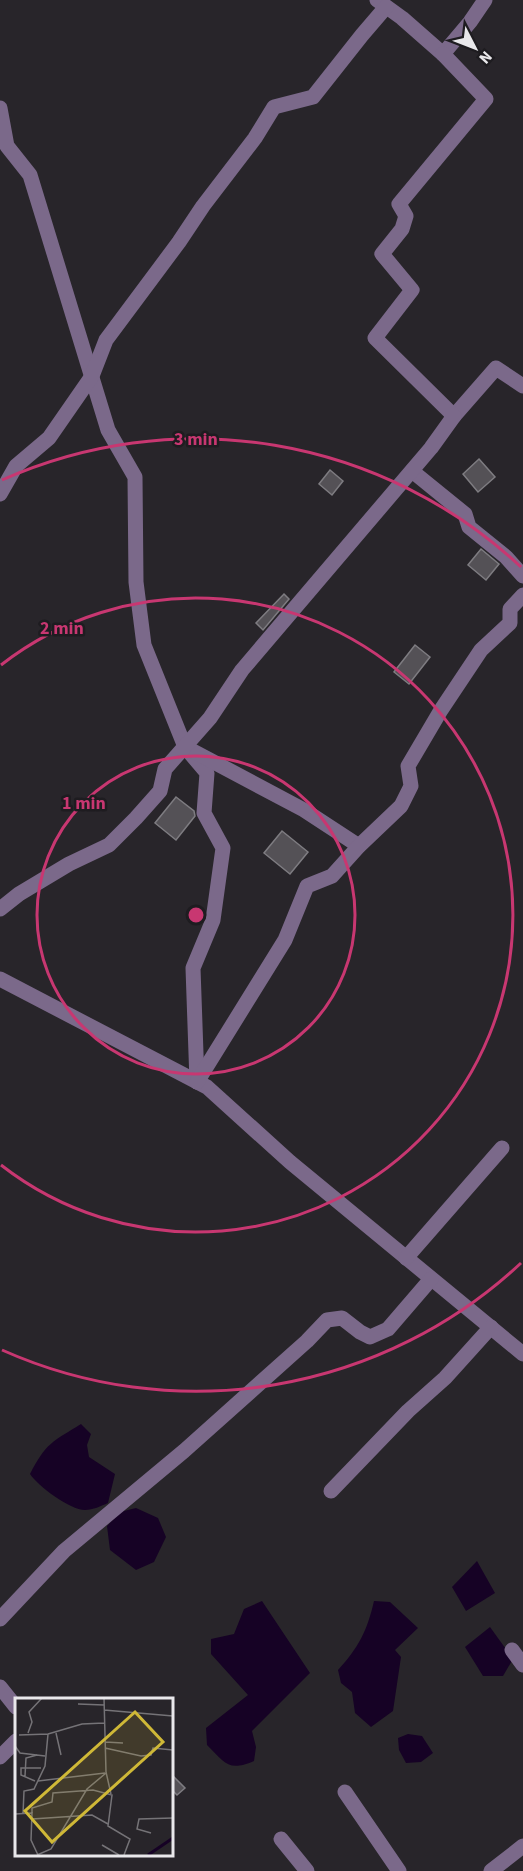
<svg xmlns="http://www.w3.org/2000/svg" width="523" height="1871" font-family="'Source Sans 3',sans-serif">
<rect width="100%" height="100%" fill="#28252a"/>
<g fill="#160225">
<path d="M81,1424l10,10 -4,11 2,12 26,17 -7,29c-7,3 -15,7 -23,7 -15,0 -47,-24 -55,-36 16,-31 22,-32 51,-50z"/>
<polygon points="136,1508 158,1518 166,1537 154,1562 136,1570 110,1550 107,1526 120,1512"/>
<polygon points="477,1561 495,1593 466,1611 452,1587"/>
<path d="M262,1601l48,72 -58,58 4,16 -2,14c-26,11 -29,2 -47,-16l-1,-17 42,-33 -37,-41v-15l23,-5 10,-25z"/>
<path d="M374,1601l16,1 28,26 -23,22 6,7 -8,54 -22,16 -16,-14 -3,-21 -11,-9 -3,-13c21,-23 29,-39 36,-69z"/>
<polygon points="490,1627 513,1659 503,1676 483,1676 465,1647"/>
<polygon points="408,1734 422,1736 433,1753 421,1762 406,1763 399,1750 398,1738"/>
</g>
<g fill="#545156" stroke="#7e7c81" stroke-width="1.5">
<polygon points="479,459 495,477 478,492 463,474"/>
<polygon points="330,470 343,481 332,495 319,484"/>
<polygon points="481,549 499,564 486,580 468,565"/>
<polygon points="284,594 289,599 263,630 256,623"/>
<polygon points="415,645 430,657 409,684 394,672"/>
<polygon points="176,797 194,811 195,816 176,840 155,823"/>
<polygon points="282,831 308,852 290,874 264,853"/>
<polygon points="171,1774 185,1788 177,1795 171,1789"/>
</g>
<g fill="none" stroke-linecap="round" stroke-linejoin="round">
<g stroke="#7b698a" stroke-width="15">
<polyline points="377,0 402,18 443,54 470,22 485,0"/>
<polyline points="0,108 7,146 30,175 108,430 135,477 136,582 144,645 185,747 207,773 204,813 223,848 213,920 193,968 197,1082"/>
<polyline points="454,416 496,368 523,386"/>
<polyline points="412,471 465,514 469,527 506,557 523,576"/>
<polyline points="0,494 16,466 49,438 92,376 106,340 179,242 203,206 255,138 274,107 313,97 362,35 386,7"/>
<polyline points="193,751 304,810 359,846"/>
<polyline points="0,909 19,894 69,864 109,845 136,818 160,791 165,769 210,718 242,670 431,448 454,416 375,338 412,290 382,254 402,229 406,216 399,204 486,99 443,54"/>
<polyline points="0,979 207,1087 290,1162 523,1354"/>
<polyline points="197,1082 285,940 307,886 332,876 359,846 401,806 411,786 408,766 441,710 481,650 510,623 510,609 523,595"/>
<polyline points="406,1258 502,1148"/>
<polyline points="331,1491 408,1411 445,1378 491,1327"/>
<polyline points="0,1619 64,1551 184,1451 307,1341 327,1320 342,1318 360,1332 370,1337 388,1329 431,1279"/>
<polyline points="512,1650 523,1665"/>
<polyline points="0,1687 16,1707"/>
<polyline points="0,1757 16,1741"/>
<polyline points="345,1792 399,1871"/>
<polyline points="281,1839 307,1871"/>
<polyline points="491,1871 523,1846"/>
</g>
</g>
<g fill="none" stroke="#c83771" stroke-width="3">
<circle cx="196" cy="915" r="159"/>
<path d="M1 665A317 317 0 1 1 1 1165"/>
<path d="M521 1263A476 476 0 0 1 2 1350M2 480A476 476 0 0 1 521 567"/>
</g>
<g transform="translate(15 1698)">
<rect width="158" height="158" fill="#28252a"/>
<path fill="none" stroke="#160225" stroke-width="3" d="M133,157l25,-17"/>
<path fill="none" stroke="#757377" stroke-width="1.5" d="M89,0l2,74 5,22M63,6l26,1M89,12l69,6M13,35l4,-11 -3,-10 13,-14M41,35l5,22M33,36l34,-10 22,-1M4,37l29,-1 -3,32 -11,23 -10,2 -1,23M90,44l18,1M0,48l5,7 25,3M90,50l36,8 10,-1 2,-7 20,2M10,78l1,-18 11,-3M20,83l-14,-6v-7h20M23,83l67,-8M17,115v-5l20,-6 1,-9 40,-3 19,5 -4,31 22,13 -6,16M0,116l17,-1 -1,27 7,15M17,121l60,-4 16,9M136,135l-14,-4 2,-10 34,-1M87,147l17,10M22,157l14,-6 36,-60 19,-16"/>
<path fill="#cfb837" fill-opacity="0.15" stroke="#cfb837" stroke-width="3" d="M120,14l28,30 -111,100 -27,-31z"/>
<rect width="158" height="158" fill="none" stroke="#e9e8eb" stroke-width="3"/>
</g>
<circle cx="196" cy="915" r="9" fill="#c83771" stroke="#1e1c20" stroke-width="3"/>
<g font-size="18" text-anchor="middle" font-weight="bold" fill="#c83771" stroke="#1e1c20" stroke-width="5" stroke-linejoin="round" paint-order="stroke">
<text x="196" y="445">3 min</text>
<text x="62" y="634">2 min</text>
<text x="84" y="809">1 min</text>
</g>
<g transform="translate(475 48) rotate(132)" stroke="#1e1c20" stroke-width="4.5" paint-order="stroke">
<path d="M0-4.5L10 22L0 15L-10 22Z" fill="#e9e8eb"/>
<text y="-9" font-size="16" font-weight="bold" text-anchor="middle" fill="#e9e8eb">N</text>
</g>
</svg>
